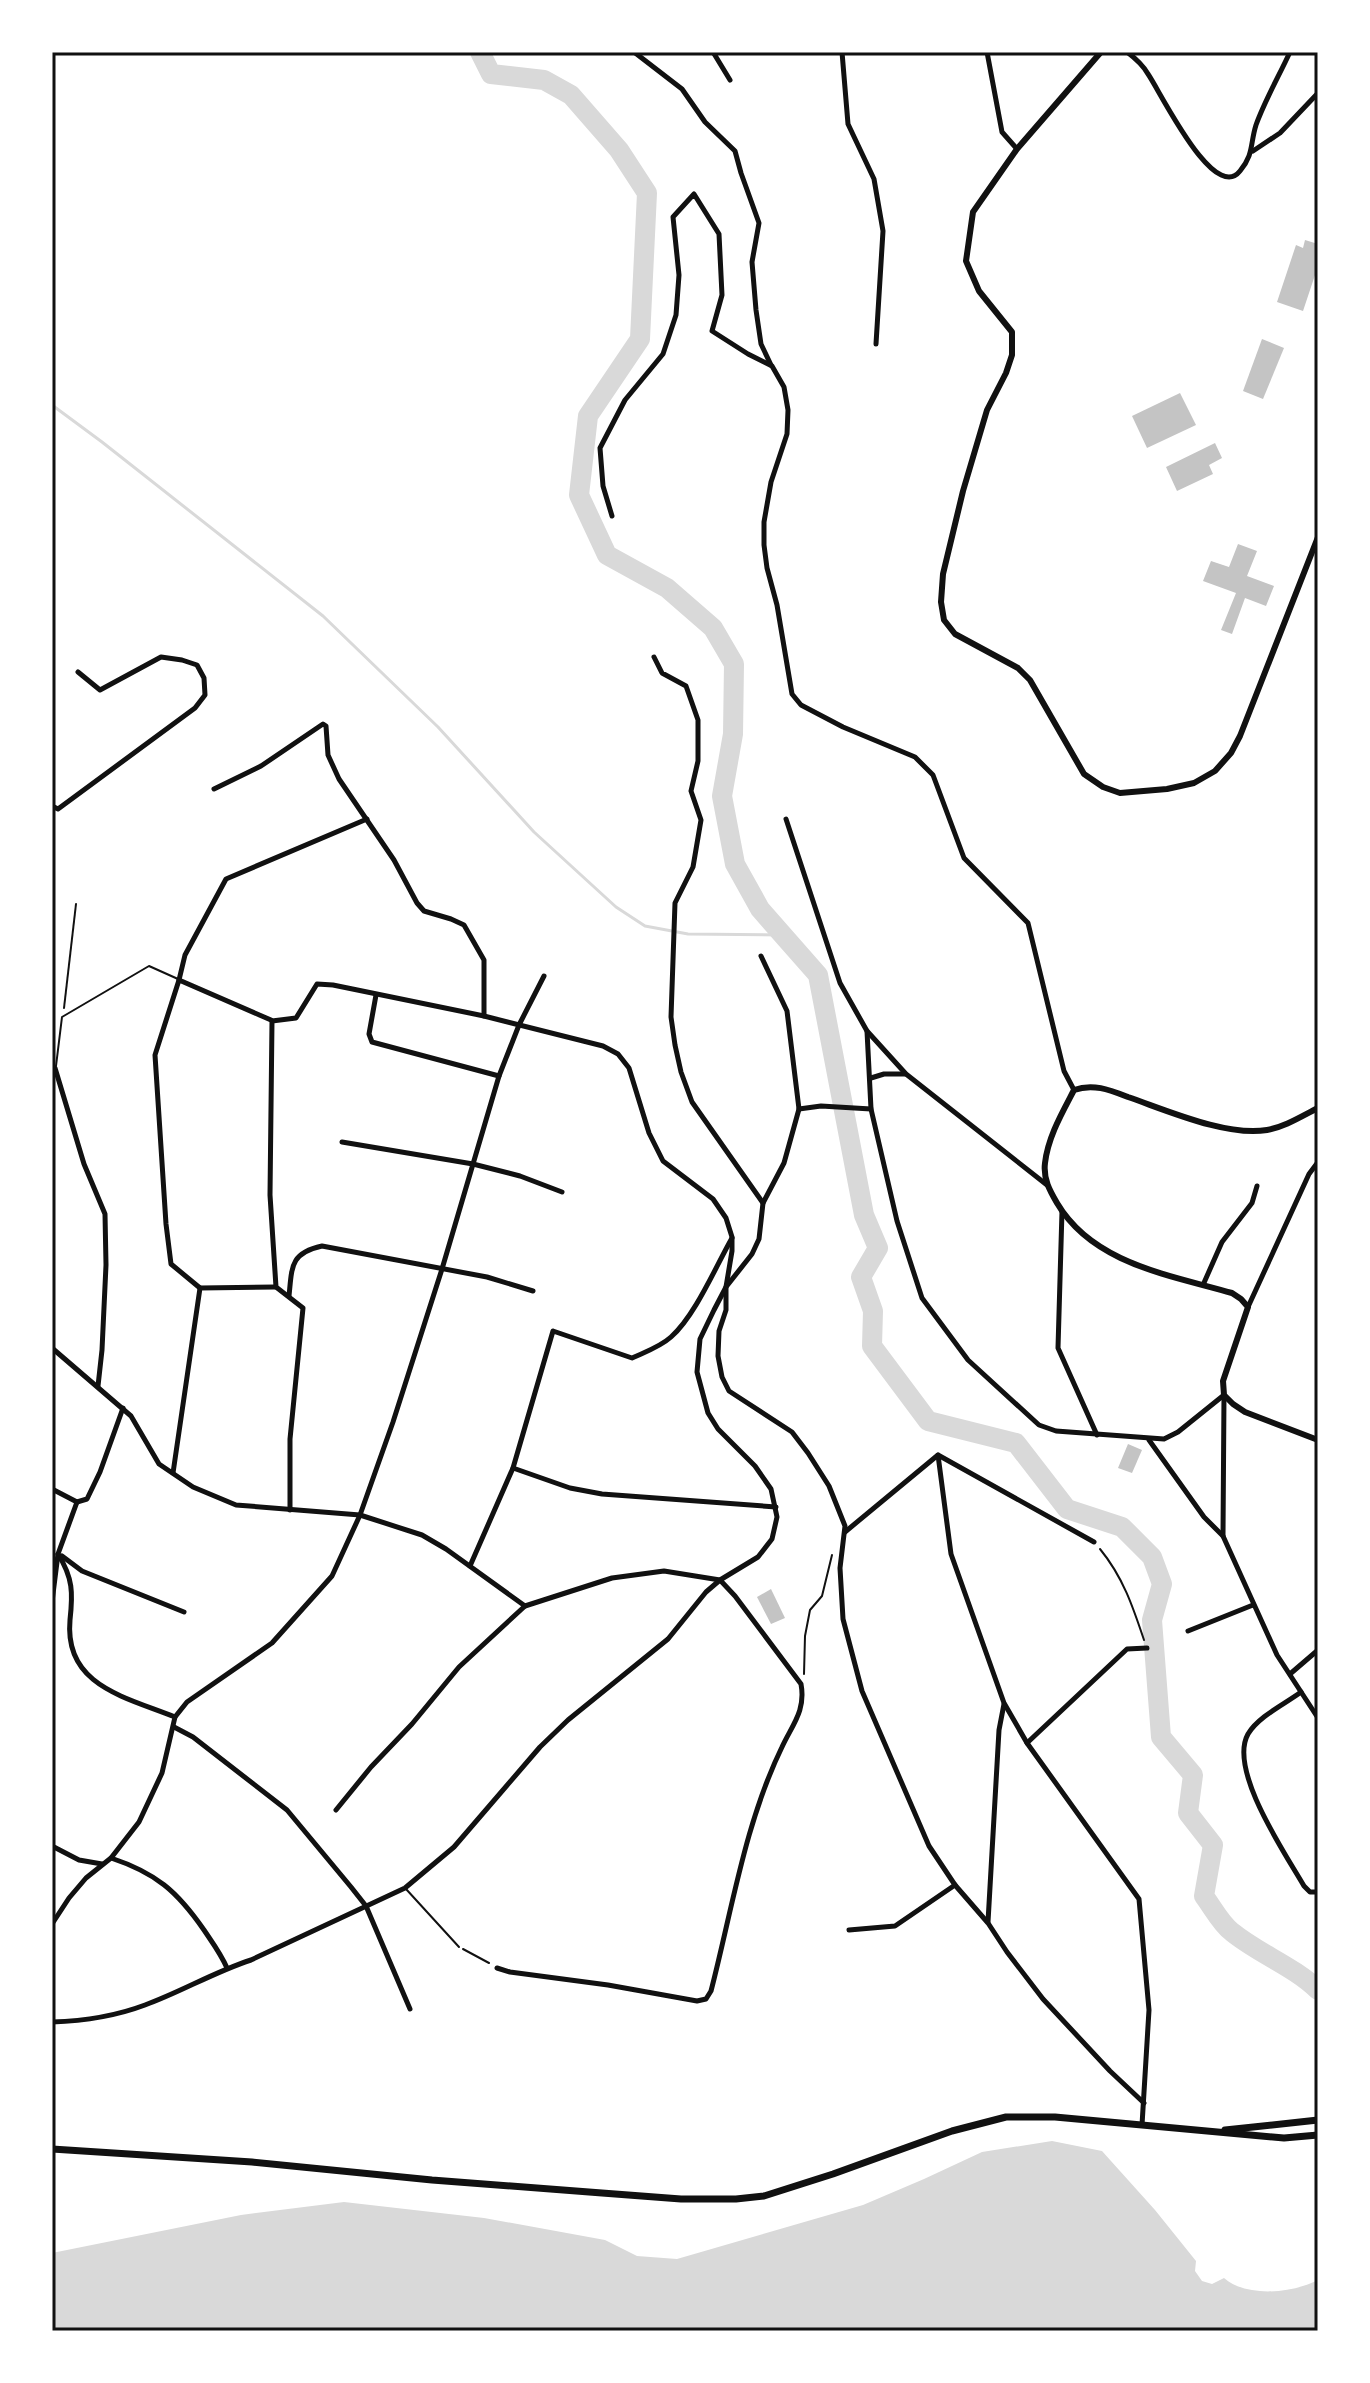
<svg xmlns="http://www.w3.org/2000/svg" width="1370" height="2383" font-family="'IBM Plex Serif',serif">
<rect width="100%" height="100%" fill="#fff"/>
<path fill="#d9d9d9" d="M1052,2141l50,10 53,59 41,51 -1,10 7,10 10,3 12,-6c23,20 69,15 94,2v51h-1266v-78l189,-38 103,-13 140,16 121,22 32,16 40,3 186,-54 61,-26 58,-27z"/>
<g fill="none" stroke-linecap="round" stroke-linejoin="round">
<polyline stroke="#d9d9d9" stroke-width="3" points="52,405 102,442 323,616 438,727 534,832 616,907 645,926 688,934 783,935"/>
<path stroke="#d9d9d9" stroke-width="20" d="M480,52l11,22 53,6 27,15 48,55 28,43 -7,146 -52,77 -9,79 28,60 60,33 46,40 21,36 -1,70 -11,62 13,68 25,45 58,66 46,240 14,33 -17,29 12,34 -1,35 56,75 88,22 51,66 55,18 30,30 10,27 -10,36 9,117 32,38 -5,38 25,32 -9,51c9,12 17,28 28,36 27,22 61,34 86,58"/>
</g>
<g fill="#c4c4c4">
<polygon points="1305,240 1318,244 1318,266 1303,311 1277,302 1296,245 1303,248"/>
<polygon points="1262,339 1284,348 1263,399 1243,391"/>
<polygon points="1180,393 1196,425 1147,448 1132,416"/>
<polygon points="1215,443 1222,458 1209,465 1213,474 1177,491 1166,467"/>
<polygon points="1238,544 1257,551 1247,576 1274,586 1266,606 1245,598 1232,634 1221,630 1236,593 1203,581 1211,561 1229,567"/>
<polygon points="1128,1444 1142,1450 1132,1473 1118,1468"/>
<polygon points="771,1589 785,1618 771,1624 757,1597"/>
</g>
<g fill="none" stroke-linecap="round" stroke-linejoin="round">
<g stroke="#111" stroke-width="2">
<polyline points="64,1008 76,904"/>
<path d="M1100,1549c23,28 33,58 44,91"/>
<polyline points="804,1674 805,1636 810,1610 822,1596 832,1555"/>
<polyline points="463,1949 489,1963"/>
</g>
<g stroke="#111" stroke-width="2">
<polyline points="56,1066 62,1017 149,966 178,979"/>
<polyline points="406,1889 459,1947"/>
</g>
<g stroke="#111" stroke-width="5">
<polyline points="634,52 682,89 705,122 735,151 741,173 759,223 752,262 756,310 761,344 771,365"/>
<polyline points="713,52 730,80"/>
<polyline points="842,52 848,124 874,179 883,231 876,344"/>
<polyline points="987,52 1002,132 1017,149"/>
<path d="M1127,52c8,6 16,13 21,22 12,17 66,130 92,97 14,-17 10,-27 16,-46 9,-25 23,-49 34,-73"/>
<polyline points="1253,151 1280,133 1318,93"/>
<polyline points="612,516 603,486 600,448 625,400 663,354 676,315 679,275 673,217 694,194 719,234 722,295 712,331 748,354 772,366 784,387 788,410 787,434 771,482 764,522 764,545 767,568 777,605 792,694 801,705 843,727 915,757 933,775 964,858 1028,923 1064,1071 1074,1090"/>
<polyline points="214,789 261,766 323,724 326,726 328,755 339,779 394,860 417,903 424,911 451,919 464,925 484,960 484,1016"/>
<polyline points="52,806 58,809 195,708 205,695 204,678 197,665 182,660 161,657 100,690 78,672"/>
<polyline points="786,819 840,983 867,1031 906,1074 1047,1185"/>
<polyline points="761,956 787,1011 799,1109 784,1163 763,1203"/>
<polyline points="179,980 185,955 226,879 367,819"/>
<polyline points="376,995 369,1034 372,1042 499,1076"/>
<polyline points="867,1031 871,1109 897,1221 922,1298 968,1360 1039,1425 1056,1431 1164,1439 1178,1432 1224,1395"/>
<polyline points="55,1068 84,1164 105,1214 106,1265 102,1350 98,1386"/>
<polyline points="871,1078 884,1074 905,1074"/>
<polyline points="799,1109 821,1106 871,1109"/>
<polyline points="342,1142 473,1164 520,1176 562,1192"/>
<polyline points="1062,1211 1058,1348 1097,1435"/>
<polyline points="1203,1285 1222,1242 1252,1203 1257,1186"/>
<polyline points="200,1288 171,1264 166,1224 155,1055 179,980 271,1020"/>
<path d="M289,1296c3,-29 1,-43 33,-50l165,31 46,14"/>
<polyline points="1248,1307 1309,1174 1318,1162"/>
<path d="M52,1348l79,68 28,48 34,23 43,18 124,10 62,20 24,14 79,57 87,-28 52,-7 56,9 15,16 66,88c5,27 -9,41 -19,63 -37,76 -50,163 -71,244l-5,8 -9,2 -89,-16 -98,-13 -13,-4"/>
<polyline points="1224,1395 1223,1536 1277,1655 1318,1718"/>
<polyline points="1149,1440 1204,1517 1223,1536"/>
<polyline points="938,1455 951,1554 1004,1703 1027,1743 1139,1899 1149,2010 1142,2125"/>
<polyline points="513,1468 570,1488 602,1494 776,1507"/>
<polyline points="173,1473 200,1288 275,1287"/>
<polyline points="52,1489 77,1502"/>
<polyline points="77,1502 87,1499 100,1472 123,1408"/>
<polyline points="290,1510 290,1439 303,1308 276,1287 270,1195 272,1021 296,1018 317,984 333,985 484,1016 603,1046 618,1054 629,1068 649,1133 663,1161 713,1199 726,1218 732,1237 732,1251 726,1287 726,1310 719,1331 718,1356 722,1377 729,1391 792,1432 808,1453 829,1486 845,1526 840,1568 843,1619 862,1691 929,1846 955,1885 988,1923 1007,1952 1043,1999 1110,2071 1144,2103"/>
<polyline points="845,1532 938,1455 1094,1542"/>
<path d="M58,1554c15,24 15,39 12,66 -6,66 56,77 105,97"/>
<polyline points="62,1556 82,1571 184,1612"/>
<path d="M470,1566l43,-98 40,-137 79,27c13,-6 28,-11 39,-21 24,-21 45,-71 61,-99"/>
<polyline points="52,1602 58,1554 77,1502"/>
<polyline points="1188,1631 1253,1605"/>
<polyline points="1290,1674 1318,1650"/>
<path d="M1301,1692c-16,12 -42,24 -53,42 -20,36 37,119 56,152l6,6h8"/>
<polyline points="174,1727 193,1737 287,1810 351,1887 366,1906 410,2009"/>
<polyline points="1027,1743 1127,1649 1147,1648"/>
<polyline points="336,1810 371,1767 412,1724 459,1667 525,1606"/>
<polyline points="52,1846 79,1860 102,1864"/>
<path d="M111,1858c45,15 66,33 93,72 8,12 17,24 23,38"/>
<polyline points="988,1922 999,1730 1004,1704"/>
<polyline points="52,1924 69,1898 86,1878 111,1858 139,1822 162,1773 175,1717 187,1702 272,1643 332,1576 360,1515 393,1422 442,1269 499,1076 519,1025 544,976"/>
<polyline points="849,1930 895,1926 955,1885"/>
<path d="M52,2022c31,-1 64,-6 93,-17 36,-13 69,-33 106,-45l154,-72 49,-41 86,-100 28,-27 100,-81 38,-47 14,-12 38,-23 14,-18 5,-22 -6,-28 -16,-23 -37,-37 -10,-16 -11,-41 3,-33 14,-29 12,-23 26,-33 7,-15 4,-36 -71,-101 -11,-30 -6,-27 -4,-28 4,-114 18,-36 8,-47 -10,-29 7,-30v-41l-12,-34 -24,-13 -8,-16"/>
</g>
<g stroke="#111" stroke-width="6">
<polyline points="1101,52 1017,149 973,212 966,261 979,291 1012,332 1012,355 1006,373 987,410 963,491 943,574 941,602 944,620 955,634 1018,668 1030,680 1084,774 1103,787 1120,793 1167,789 1194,783 1215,771 1231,753 1240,736 1318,537"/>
<path d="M1318,1108c-16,8 -33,19 -51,22 -40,7 -101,-20 -139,-33 -18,-7 -35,-14 -54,-7 -12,23 -26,47 -29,73 -2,16 5,28 12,40 36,61 113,72 175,90l9,6 7,8 -25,74 1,14 9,9 12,8 73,28"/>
</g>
<g stroke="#111" stroke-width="7">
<polyline points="1225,2130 1318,2120"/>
<polyline points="52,2149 252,2162 432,2180 602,2193 681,2199 736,2199 764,2196 833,2174 952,2131 1006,2117 1055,2117 1284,2138 1318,2135"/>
</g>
</g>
<rect width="1370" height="2383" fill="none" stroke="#ffffff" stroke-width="108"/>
<rect x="54" y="54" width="1262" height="2275" fill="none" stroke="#111" stroke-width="3"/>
</svg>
